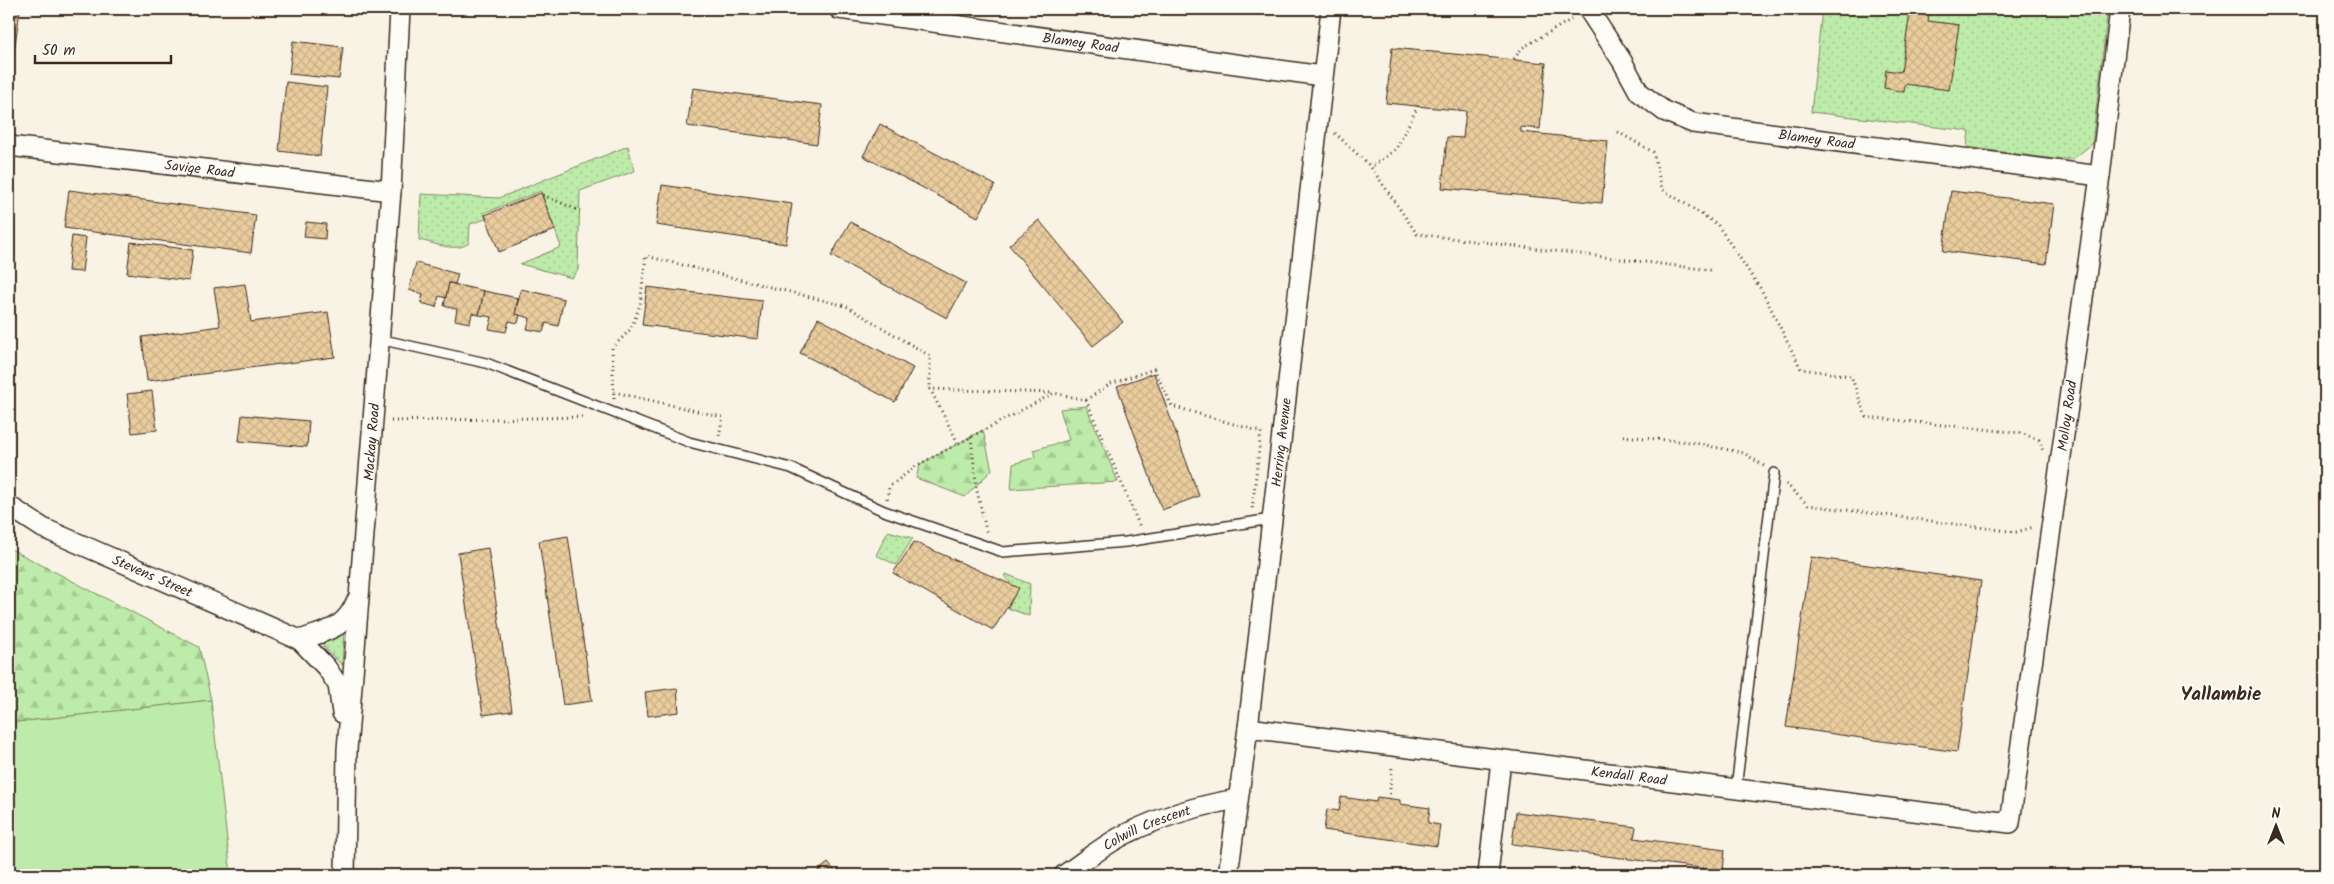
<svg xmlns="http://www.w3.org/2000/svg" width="2334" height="884" font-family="Kalam,sans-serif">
<defs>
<pattern id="grass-dots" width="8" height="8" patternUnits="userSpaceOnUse" patternTransform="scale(1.25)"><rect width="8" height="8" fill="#bdeba9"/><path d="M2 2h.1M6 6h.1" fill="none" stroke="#a3ca91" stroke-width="1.8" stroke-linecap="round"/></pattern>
<pattern id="forest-firs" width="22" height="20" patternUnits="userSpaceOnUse" patternTransform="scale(1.25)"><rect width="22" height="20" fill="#bdeba9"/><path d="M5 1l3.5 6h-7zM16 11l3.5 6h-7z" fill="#a3ca91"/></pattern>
<pattern id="building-cross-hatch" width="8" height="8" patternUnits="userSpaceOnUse" patternTransform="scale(1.25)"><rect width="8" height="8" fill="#eacd9e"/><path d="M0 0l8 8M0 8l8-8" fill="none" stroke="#cab088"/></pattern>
</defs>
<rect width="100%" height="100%" fill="#f9f3e5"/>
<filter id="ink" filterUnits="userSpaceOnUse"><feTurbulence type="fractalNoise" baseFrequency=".02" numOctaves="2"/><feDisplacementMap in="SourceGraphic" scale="10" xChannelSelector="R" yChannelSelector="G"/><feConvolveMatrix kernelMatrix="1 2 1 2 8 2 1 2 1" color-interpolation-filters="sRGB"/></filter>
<g filter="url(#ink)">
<g fill="url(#grass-dots)" stroke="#7c8a64">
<polygon points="1822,9 2108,9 2092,144 2073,159 2054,159 1967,147 1969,131 1811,112"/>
<path d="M628,146l7,25 -55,20 -2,79 -6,8 -52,-14 41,-17 -20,-56 -57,22 2,6 -16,5 -1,19c-13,10 -35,0 -50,-3l2,-46 78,4z"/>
<polygon points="888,531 913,538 896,565 876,555"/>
<polygon points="1006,574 1030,584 1029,616 1008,608 1014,595 1003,589 1010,582 1005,578"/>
<polygon points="344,633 342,665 323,646 324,642"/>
</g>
<g fill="url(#forest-firs)" stroke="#7c8a64">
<polygon points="1086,406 1118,482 1011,489 1013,464 1036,457 1033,450 1069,440 1060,409"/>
<polygon points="983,430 992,470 965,497 916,478 920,464"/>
<polygon points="9,548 199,647 211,700 9,723"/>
</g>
<polygon fill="#bdeba9" stroke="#7c8a64" points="211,700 231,875 9,875 9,723"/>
<g fill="url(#building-cross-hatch)" stroke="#3b2a1e">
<polygon points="9,9 20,10 9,86"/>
<polygon points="1915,9 1930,9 1928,21 1959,25 1949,90 1905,84 1904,92 1884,88 1886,70 1901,72 1910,13 1915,14"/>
<polygon points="293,41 343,47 339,79 289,74"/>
<polygon points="1392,48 1546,63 1540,129 1521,127 1521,132 1608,141 1602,203 1442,188 1447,137 1463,138 1466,111 1386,103"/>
<polygon points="286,82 327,87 320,156 279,151"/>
<polygon points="693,88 822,105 817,144 687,126"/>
<polygon points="880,124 995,185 978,217 863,156"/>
<polygon points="662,185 792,204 786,244 656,225"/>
<polygon points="69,190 256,215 251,253 64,228"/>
<polygon points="1951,191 2054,204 2046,264 1943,251"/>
<polygon points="541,193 555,230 499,252 485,215"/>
<polygon points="1039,220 1123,322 1093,346 1009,245"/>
<polygon points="306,222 326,224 325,239 304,237"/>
<polygon points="850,222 966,283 947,318 831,256"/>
<polygon points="72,236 86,238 82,272 68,271"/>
<polygon points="131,242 193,250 189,281 127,273"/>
<polygon points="416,263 458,274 455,284 449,283 446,298 439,296 436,307 421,303 423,294 409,290"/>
<polygon points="449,283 484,291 479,315 472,313 470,323 455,320 457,309 444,306"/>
<polygon points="245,284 251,322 328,312 335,357 147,381 142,337 220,326 214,288"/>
<polygon points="647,287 762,301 758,339 642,325"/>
<polygon points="521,289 564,299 558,326 546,323 543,332 527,329 530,318 515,314"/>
<polygon points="484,291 518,298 515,314 520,315 518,323 509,321 506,332 489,329 492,317 479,315"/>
<polygon points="818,318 913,368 895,402 800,353"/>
<polygon points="1154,373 1199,496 1162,510 1117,386"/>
<polygon points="152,391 157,430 132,433 127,394"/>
<polygon points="242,415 309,421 307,447 239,441"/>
<polygon points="568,536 592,701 563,705 539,541"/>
<polygon points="914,542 1019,588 993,630 893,573"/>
<polygon points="488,548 512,711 483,715 458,553"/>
<polygon points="1811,557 1981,581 1957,752 1786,727"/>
<polygon points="677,688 679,712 648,716 645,692"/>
<polygon points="1341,797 1376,802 1377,797 1400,800 1400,804 1430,808 1428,823 1440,825 1437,846 1324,830 1327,809 1339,811"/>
<polygon points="1516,812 1636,827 1634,838 1725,850 1723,871 1512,844"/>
<polygon points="828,863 838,875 813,875"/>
</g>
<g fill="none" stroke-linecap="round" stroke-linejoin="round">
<defs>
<g id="service">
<polyline points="379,339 486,363 689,442 791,468 884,511 1003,552 1126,542 1271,519"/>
<polyline points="1736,789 1774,473"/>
</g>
<g id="minor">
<path id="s1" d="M839,9l483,67"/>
<path id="s2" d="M1588,9l34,52 17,31 25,19 29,12 407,53"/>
<path id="s3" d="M9,146l382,45"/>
<path id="s4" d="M9,506l34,22 257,112 26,27 12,18 4,28"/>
<path d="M300,640c28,-10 44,-10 57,-40"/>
<path id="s5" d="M1248,728l762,95 90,-647 20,-167"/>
<path id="s6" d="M345,875l2,-125 44,-559 9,-182"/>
<path id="s7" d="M1064,875c21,-14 42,-32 64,-42 35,-17 72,-28 110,-34"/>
<path id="s8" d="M1228,875l20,-147 83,-719"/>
<polyline points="1488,875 1501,760"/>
</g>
</defs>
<use href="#service" stroke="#3b2a1e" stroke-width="12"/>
<use href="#minor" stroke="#3b2a1e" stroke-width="22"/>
<g stroke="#3b2a1e" stroke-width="3" stroke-dasharray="1 4" stroke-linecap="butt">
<polyline points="1514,59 1522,48 1574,18"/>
<polyline points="1418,106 1396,149 1371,167 1417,234 1710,270"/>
<polyline points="1618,132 1653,152 1662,189 1717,224 1762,291 1801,369 1851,376 1866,417 2021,433 2039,440 2043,451"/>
<polyline points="1335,133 1371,167"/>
<polyline points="543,195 580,211"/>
<polyline points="614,392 723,417 719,436"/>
<polyline points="614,399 612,348 631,329 640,305 646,256 846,306 930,356 930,389"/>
<polyline points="1086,400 1140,527"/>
<polyline points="391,421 584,417"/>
<polyline points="1623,436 1690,442 1744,453 1764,466"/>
<polyline points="971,437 977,491 987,534"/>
<polyline points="958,443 930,389 1054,393"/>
<polyline points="1786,484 1808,505 2016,532 2034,527"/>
<polyline points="887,499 889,487 916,466 1054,393 1086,400 1110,384 1154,369 1172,406 1261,432 1252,510"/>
<polyline points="1389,799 1392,767"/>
<polyline points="2017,875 2019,872"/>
</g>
<use href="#service" stroke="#fdfcf7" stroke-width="9"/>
<use href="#minor" stroke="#fdfcf7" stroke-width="19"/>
</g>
</g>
<g text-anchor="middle" stroke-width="4.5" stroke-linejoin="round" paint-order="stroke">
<g font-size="14" fill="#3b2a1e" stroke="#fdfcf7">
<text dy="5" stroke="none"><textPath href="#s1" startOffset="244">Blamey Road</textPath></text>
<text dy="5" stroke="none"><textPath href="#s2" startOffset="285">Blamey Road</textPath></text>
<text dy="5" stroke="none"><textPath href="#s3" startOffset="192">Savige Road</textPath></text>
<text dy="5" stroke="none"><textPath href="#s5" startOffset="1179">Molloy Road</textPath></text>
<text dy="5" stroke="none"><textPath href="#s6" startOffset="434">Mackay Road</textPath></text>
<text dy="5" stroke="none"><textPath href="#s8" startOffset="436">Herring Avenue</textPath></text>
<text dy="5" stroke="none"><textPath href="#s4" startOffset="160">Stevens Street</textPath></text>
<text dy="5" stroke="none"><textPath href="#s5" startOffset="384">Kendall Road</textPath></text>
<text dy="5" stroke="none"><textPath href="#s7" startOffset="96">Colwill Crescent</textPath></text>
</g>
<g font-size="19" font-weight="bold" fill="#3b2a1e" stroke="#fdfcf7">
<text x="2221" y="700">Yallambie</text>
</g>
</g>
<rect width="2334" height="884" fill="none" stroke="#fdfcf7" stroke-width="30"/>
<rect x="15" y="15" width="2304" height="854" fill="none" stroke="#3b2a1e" stroke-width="2" filter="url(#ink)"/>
<g transform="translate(2276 826)" stroke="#fdfcf7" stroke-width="4" paint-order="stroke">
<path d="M0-4L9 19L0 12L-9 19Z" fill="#3b2a1e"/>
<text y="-8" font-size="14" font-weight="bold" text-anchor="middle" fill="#3b2a1e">N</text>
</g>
<path d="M35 55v8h136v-8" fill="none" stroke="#3b2a1e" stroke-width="2.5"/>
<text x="42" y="55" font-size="15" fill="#3b2a1e" stroke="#fdfcf7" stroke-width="4" paint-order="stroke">50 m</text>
</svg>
